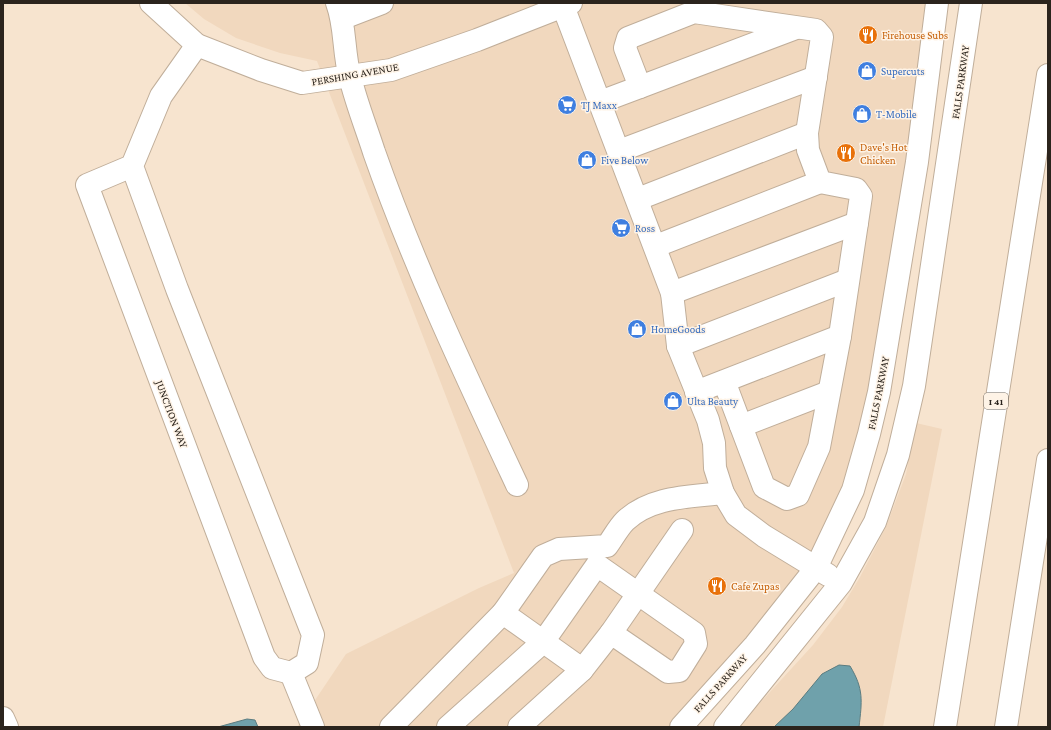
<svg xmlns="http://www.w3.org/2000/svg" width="1051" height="730" font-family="'Crimson Pro',serif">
<rect width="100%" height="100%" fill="#f7e4cf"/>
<g fill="#f1d8be">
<polygon points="185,3 933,3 866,422 831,520 786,596 671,727 297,727 346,654 479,588 514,573 317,61 280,53 236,38 204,19"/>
<polygon points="916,423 942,429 883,727 738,727 813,645 842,607 860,577 886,527 906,474"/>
</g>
<g fill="#6fa1ab" stroke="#5b7c80">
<path d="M839,665l11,1c14,23 12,35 9,61h-85l19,-18 29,-35z"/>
<polygon points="247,719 255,720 258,727 218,727"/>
</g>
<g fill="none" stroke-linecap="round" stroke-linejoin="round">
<defs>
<g id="minor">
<polyline points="151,3 197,45 261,70 302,83 391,70 477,40 571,3"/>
<path d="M337,3c9,24 6,49 13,74 6,25 16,50 24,75 40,114 92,224 143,333"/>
<polyline points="563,6 672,293 678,346 708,420 714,443 715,468 723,493 736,515 764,536 828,575"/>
<polyline points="343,18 382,3"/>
<polyline points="640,87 796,28"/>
<polyline points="600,102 640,87 625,48 628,38 694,12 816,30 822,37 807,133 808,150 820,182 856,189 861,196 840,336"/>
<polyline points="619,151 816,77"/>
<polyline points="132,166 177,289 313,635 307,663 291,673 272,668 264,657 87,185 132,166 161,96 197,45"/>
<polyline points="638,199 807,133"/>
<polyline points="656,246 820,182"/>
<polyline points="672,293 857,223"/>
<polyline points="678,346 848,280"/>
<polyline points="696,392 840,336 819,447 798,495 787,499 764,487 724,381"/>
<polyline points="741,426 829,392"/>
<polyline points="611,633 682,530"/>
<polyline points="291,673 313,727"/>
<polyline points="3,718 7,727"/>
<polyline points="391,727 503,613"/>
<path d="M448,727l95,-85 54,-77 97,68 2,11 -17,27 -11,1 -57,-39 -29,37 -3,-3 -76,-54 40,-57 16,-7 48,-3c6,-8 11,-18 18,-25 26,-25 65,-24 98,-28"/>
<polyline points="519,727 582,670"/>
<polyline points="681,727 755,645 816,568 853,490 869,434 879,392 917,162 937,3"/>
<polyline points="725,727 841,583 875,522 898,455 914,386 971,3"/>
</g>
<g id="highway">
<polyline points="945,727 1048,75"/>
<polyline points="1006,727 1048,460"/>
</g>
</defs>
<use href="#minor" stroke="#c0ae9a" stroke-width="24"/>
<use href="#highway" stroke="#c0ae9a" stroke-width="24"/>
<use href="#minor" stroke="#fff" stroke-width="22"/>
<use href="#highway" stroke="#fff" stroke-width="22"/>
</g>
<defs>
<symbol id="restaurant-disc" viewBox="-11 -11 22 22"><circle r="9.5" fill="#e8710a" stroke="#fef3e6"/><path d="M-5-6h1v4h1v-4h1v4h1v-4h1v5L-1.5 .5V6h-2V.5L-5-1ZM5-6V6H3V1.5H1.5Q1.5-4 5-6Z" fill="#fff"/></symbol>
<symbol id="shop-disc" viewBox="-11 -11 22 22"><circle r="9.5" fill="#3f7fe0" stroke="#fef3e6"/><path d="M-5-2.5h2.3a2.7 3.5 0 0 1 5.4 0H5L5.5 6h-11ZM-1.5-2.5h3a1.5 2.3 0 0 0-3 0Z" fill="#fff"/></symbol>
<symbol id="supermarket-disc" viewBox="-11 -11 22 22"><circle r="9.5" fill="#3f7fe0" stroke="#fef3e6"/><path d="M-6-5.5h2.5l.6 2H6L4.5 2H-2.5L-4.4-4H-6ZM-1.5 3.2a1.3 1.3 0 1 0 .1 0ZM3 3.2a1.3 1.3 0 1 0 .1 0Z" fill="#fff"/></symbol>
</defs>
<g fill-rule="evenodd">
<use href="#restaurant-disc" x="857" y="24" width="22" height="22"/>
<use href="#shop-disc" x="856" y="60" width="22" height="22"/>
<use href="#supermarket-disc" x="556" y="94" width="22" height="22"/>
<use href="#shop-disc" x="851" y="103" width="22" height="22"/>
<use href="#restaurant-disc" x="835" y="142" width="22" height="22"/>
<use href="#shop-disc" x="576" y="149" width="22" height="22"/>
<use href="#supermarket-disc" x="610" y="217" width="22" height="22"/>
<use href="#shop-disc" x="626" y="318" width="22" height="22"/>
<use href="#shop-disc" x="662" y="390" width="22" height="22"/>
<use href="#restaurant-disc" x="706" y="575" width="22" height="22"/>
</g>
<g text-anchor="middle" stroke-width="3" stroke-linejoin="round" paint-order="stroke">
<rect fill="#fef3e6" stroke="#6a6259" stroke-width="1" x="984" y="393" width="24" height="16" rx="3"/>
<g font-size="10" font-weight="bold" fill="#2b241d">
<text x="996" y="405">I 41</text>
</g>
<g font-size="11" fill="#c56008" stroke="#fef3e6" text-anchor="start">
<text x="882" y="39">Firehouse Subs</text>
<text x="860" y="151">Dave's Hot<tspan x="860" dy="13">Chicken</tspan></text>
<text x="731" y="590">Cafe Zupas</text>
</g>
<g font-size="11" fill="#366cbe" stroke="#fef3e6" text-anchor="start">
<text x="881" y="75">Supercuts</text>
<text x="581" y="109">TJ Maxx</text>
<text x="876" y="118">T-Mobile</text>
<text x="601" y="164">Five Below</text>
<text x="635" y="232">Ross</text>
<text x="651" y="333">HomeGoods</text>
<text x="687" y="405">Ulta Beauty</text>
</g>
<g font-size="11" fill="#2b241d" stroke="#fef3e6">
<text transform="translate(355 74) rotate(-10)" y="4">PERSHING AVENUE</text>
<text transform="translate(960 82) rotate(-82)" y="4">FALLS PARKWAY</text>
<text transform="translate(878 393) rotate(-79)" y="4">FALLS PARKWAY</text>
<text transform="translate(172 414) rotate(69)" y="4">JUNCTION WAY</text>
<text transform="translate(720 683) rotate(-48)" y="4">FALLS PARKWAY</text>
</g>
</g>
<rect width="1051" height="730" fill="none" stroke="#2b241d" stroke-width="8"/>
</svg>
